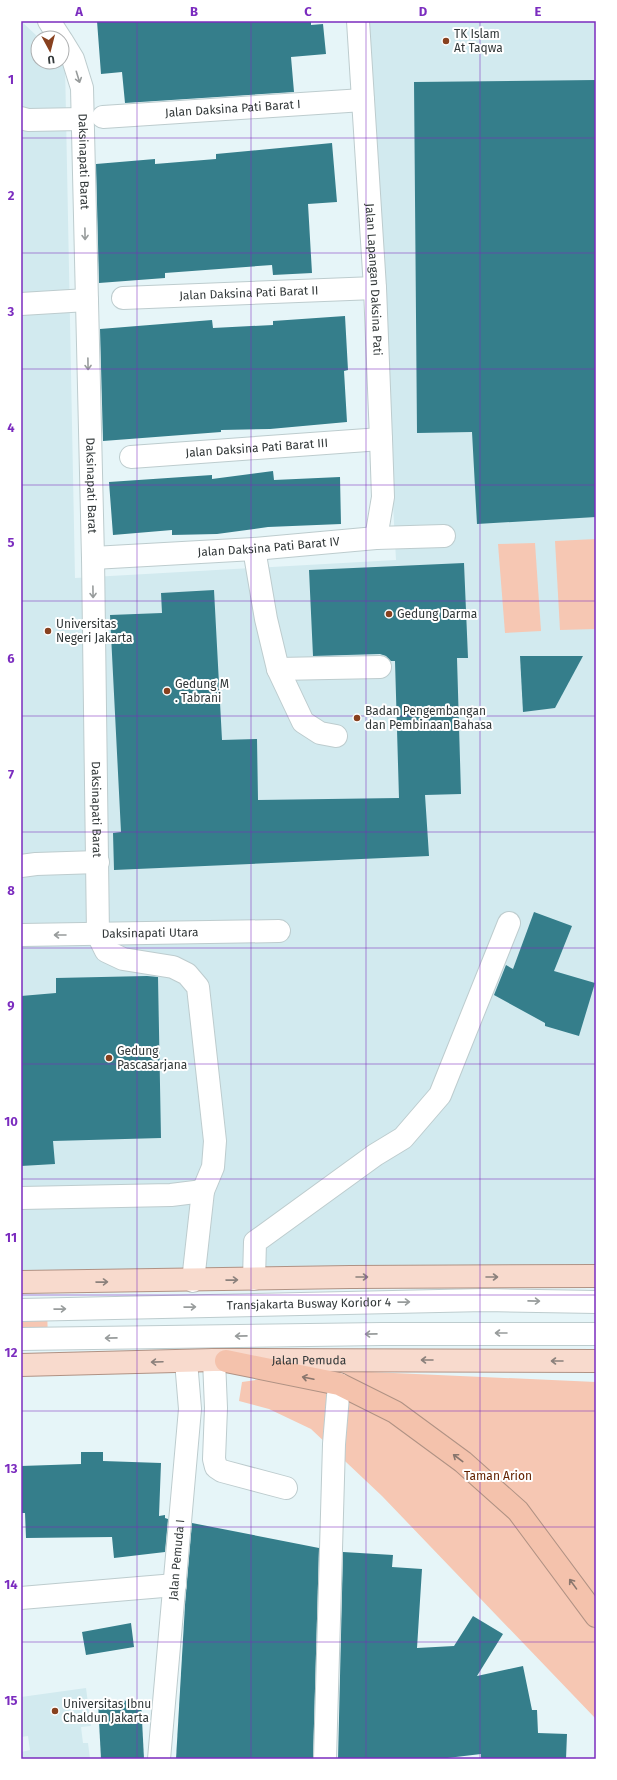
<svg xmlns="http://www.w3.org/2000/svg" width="617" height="1780" font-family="'Fira Sans',sans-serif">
<rect width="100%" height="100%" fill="#e6f5f8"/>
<g fill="#d2eaef">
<polygon points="21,21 39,38 38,62 62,62 65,64 75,578 396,560 367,21 596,21 596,1280 21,1284"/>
<polygon points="86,1688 91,1726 81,1727 83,1743 88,1743 90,1759 21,1759 21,1752 30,1750 28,1736 21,1737 21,1697"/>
</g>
<g fill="#f6c7b3">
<polygon points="596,539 596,629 560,630 555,541"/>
<polygon points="535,543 541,631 505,633 498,544"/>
<polygon points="21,1310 47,1310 48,1339 21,1339"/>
<polygon points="327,1370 596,1382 596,1719 382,1496 311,1429 269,1409 239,1401 242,1382"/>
</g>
<g fill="#357e8b">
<polygon points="97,21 311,21 311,25 323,24 326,54 291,57 294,92 125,103 122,72 101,74"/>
<polygon points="596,80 596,517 477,524 472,432 417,433 414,82"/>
<polygon points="332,143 337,202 308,204 312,273 273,275 272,265 165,273 165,278 99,283 96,164 155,159 155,164 216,159 216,154"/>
<polygon points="345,316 348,370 344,371 347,422 270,429 221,430 221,432 103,441 100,329 212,320 213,328 273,325 273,321"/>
<polygon points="273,471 274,480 340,477 341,524 268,527 217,534 172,535 172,530 113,535 109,482 212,475 212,479"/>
<polygon points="464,563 468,658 457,658 461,794 425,795 429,856 114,870 113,833 121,832 110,615 162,613 161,593 214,590 222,740 257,739 258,800 399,798 395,661 391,661 386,656 380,654 313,656 309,570"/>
<polygon points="520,656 583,656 555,708 523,712"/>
<polygon points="534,912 572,926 554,971 595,983 579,1036 545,1026 545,1023 494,995 506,965 513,969"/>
<polygon points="147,976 158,977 161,1138 53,1141 55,1164 21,1166 21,996 56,993 56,978"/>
<polygon points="81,1452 103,1452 103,1461 161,1463 159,1516 165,1515 165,1518 168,1519 165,1552 114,1558 112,1537 26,1538 25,1513 22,1513 21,1466 81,1464"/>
<polygon points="192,1523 319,1548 313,1759 176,1759 185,1605"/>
<polygon points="343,1552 393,1555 392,1567 422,1569 417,1648 454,1646 473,1616 503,1634 477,1676 523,1666 532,1710 537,1710 538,1733 567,1734 566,1759 481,1759 481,1754 439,1759 338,1759"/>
<polygon points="131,1623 134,1647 86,1655 82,1632"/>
<polygon points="141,1700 144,1759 101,1759 98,1702"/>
</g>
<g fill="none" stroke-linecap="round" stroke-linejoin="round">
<defs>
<g id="minor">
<polyline points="49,21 60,38"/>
<path id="s1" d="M358,21l17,267 6,151 2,58 -7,41"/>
<path id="s2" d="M62,41l11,18 9,29 11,470 5,377 8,16 17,8 50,8 14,7 11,13 17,154 -2,26 -10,24 -10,90"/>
<path id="s3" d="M103,117l260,-17"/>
<polyline points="21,118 28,120 83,119"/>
<path id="s4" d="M123,298l252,-10"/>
<polyline points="21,304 87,300"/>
<path id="s5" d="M131,457l250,-18"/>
<polyline points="254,549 266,619 278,669 303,722 320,733 336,736"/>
<path id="s6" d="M93,558l161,-9 122,-11 68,-2"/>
<polyline points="278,669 380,667"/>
<polyline points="21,866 36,864 98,862"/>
<path id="s7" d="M21,935l258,-4"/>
<polyline points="21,1198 171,1195 203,1191"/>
<polyline points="254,1279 255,1242 375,1155 403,1138 440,1095 509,923"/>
<path id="s8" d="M21,1310l464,-10 111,2"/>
<polyline points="21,1339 382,1334 596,1334"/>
<polyline points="214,1360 216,1408 214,1459 216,1467 222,1471 286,1488"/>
<polyline points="21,1598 175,1585"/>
<path id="s9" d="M159,1759l31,-350 -4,-48"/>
<polyline points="325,1759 334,1444 339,1384"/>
</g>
<g id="major">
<polyline points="21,1282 350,1277 596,1276"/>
<path id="s10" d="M21,1365l193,-5 382,1"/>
</g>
<polyline id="highway" points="226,1361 339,1384 395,1412 463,1462 518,1511 596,1616"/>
</defs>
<use href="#minor" stroke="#bdccce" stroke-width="24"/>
<use href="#major" stroke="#b09284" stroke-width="24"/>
<use href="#highway" stroke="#b09284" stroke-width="24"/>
<use href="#minor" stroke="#fff" stroke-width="22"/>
<use href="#major" stroke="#f8dacd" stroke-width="22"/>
<use href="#highway" stroke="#f4c2ac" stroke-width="22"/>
</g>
<defs><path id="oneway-shaft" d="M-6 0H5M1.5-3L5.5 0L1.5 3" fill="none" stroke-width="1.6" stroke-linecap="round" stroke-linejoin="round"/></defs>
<g stroke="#989c9c">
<use href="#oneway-shaft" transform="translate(78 77) rotate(73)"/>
<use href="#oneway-shaft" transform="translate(85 234) rotate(89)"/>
<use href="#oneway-shaft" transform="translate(88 364) rotate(89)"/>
<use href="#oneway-shaft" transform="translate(93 592) rotate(89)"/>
<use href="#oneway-shaft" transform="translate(60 935) rotate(180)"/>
<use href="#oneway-shaft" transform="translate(534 1301) rotate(1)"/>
<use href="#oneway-shaft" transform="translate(404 1302) rotate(-1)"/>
<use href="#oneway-shaft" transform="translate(190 1307) rotate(-1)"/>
<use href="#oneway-shaft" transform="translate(60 1309) rotate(-1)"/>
<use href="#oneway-shaft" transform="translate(501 1333) rotate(-180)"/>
<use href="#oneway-shaft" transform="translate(371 1334) rotate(179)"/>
<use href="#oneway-shaft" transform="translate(241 1336) rotate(179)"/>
<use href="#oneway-shaft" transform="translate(111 1338) rotate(179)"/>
</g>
<g stroke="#8b817c">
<use href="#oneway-shaft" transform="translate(362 1277)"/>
<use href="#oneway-shaft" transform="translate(492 1277)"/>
<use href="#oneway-shaft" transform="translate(232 1280) rotate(-1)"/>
<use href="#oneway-shaft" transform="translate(102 1282) rotate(-1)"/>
<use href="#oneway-shaft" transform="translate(427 1360) rotate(-180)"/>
<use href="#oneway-shaft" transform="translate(557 1361) rotate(-180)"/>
<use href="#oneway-shaft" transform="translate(157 1362) rotate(178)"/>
</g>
<g stroke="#89766d">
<use href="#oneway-shaft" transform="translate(308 1378) rotate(-168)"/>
<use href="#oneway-shaft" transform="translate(458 1458) rotate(-143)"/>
<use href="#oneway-shaft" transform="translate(573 1584) rotate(-126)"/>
</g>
<path fill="none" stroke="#7b2cbf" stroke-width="1" stroke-opacity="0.55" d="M137,21v1738M251,21v1738M366,21v1738M480,21v1738M21,138h575M21,253h575M21,369h575M21,485h575M21,601h575M21,716h575M21,832h575M21,948h575M21,1064h575M21,1179h575M21,1295h575M21,1411h575M21,1527h575M21,1642h575"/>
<g fill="#88411f" stroke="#fff" stroke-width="1.5">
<circle cx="446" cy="41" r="4"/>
<circle cx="389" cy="614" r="4"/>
<circle cx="48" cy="631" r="4"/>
<circle cx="167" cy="691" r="4"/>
<circle cx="357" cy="718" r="4"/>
<circle cx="109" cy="1058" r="4"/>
<circle cx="55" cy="1711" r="4"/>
</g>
<g text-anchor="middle" stroke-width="4" stroke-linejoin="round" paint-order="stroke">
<g font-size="12" fill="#323839" stroke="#fff" text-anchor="start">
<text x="454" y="38">TK Islam<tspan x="454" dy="14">At Taqwa</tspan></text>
<text x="397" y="618">Gedung Darma</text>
<text x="56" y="628">Universitas<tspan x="56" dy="14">Negeri Jakarta</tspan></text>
<text x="175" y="688">Gedung M<tspan x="175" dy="14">. Tabrani</tspan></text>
<text x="365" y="715">Badan Pengembangan<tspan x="365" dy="14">dan Pembinaan Bahasa</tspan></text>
<text x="117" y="1055">Gedung<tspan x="117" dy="14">Pascasarjana</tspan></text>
<text x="63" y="1708">Universitas Ibnu<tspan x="63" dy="14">Chaldun Jakarta</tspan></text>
</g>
<g font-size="12" fill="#323839" stroke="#fff">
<text dy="4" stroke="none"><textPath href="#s3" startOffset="130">Jalan Daksina Pati Barat I</textPath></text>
<text dy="4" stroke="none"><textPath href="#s2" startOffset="125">Daksinapati Barat</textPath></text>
<text dy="4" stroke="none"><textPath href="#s1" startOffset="259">Jalan Lapangan Daksina Pati</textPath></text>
<text dy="4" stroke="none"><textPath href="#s4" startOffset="126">Jalan Daksina Pati Barat II</textPath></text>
<text dy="4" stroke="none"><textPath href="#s5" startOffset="126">Jalan Daksina Pati Barat III</textPath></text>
<text dy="4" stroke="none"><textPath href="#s2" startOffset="449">Daksinapati Barat</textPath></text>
<text dy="4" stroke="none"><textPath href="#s6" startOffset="176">Jalan Daksina Pati Barat IV</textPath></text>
<text dy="4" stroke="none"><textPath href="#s2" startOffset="773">Daksinapati Barat</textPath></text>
<text dy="4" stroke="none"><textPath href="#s7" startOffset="129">Daksinapati Utara</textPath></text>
<text dy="4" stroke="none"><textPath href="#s8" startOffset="288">Transjakarta Busway Koridor 4</textPath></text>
<text dy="4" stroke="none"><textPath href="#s10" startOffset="288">Jalan Pemuda</textPath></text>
<text dy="4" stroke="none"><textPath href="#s9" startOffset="200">Jalan Pemuda I</textPath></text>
</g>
<g font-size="12" fill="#642200" stroke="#fff">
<text x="498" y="1480">Taman Arion</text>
</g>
</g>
<rect width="617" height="1780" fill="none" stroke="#ffffff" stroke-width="44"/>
<g transform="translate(50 50) rotate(173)"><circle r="19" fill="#ffffff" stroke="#adafb0"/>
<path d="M0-3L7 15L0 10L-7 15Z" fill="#88411f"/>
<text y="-6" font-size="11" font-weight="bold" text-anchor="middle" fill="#323839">U</text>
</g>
<rect x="22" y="22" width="573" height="1736" fill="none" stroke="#7b2cbf" stroke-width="1.5"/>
<g font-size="13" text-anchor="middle" font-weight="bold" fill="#7b2cbf">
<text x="79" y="16">A</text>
<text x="194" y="16">B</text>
<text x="308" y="16">C</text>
<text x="423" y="16">D</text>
<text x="538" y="16">E</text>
<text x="11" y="84">1</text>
<text x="11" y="200">2</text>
<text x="11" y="316">3</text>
<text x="11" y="432">4</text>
<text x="11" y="547">5</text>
<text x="11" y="663">6</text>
<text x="11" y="779">7</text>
<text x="11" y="895">8</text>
<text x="11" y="1010">9</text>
<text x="11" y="1126">10</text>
<text x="11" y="1242">11</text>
<text x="11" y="1357">12</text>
<text x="11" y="1473">13</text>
<text x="11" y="1589">14</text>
<text x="11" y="1705">15</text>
</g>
</svg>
